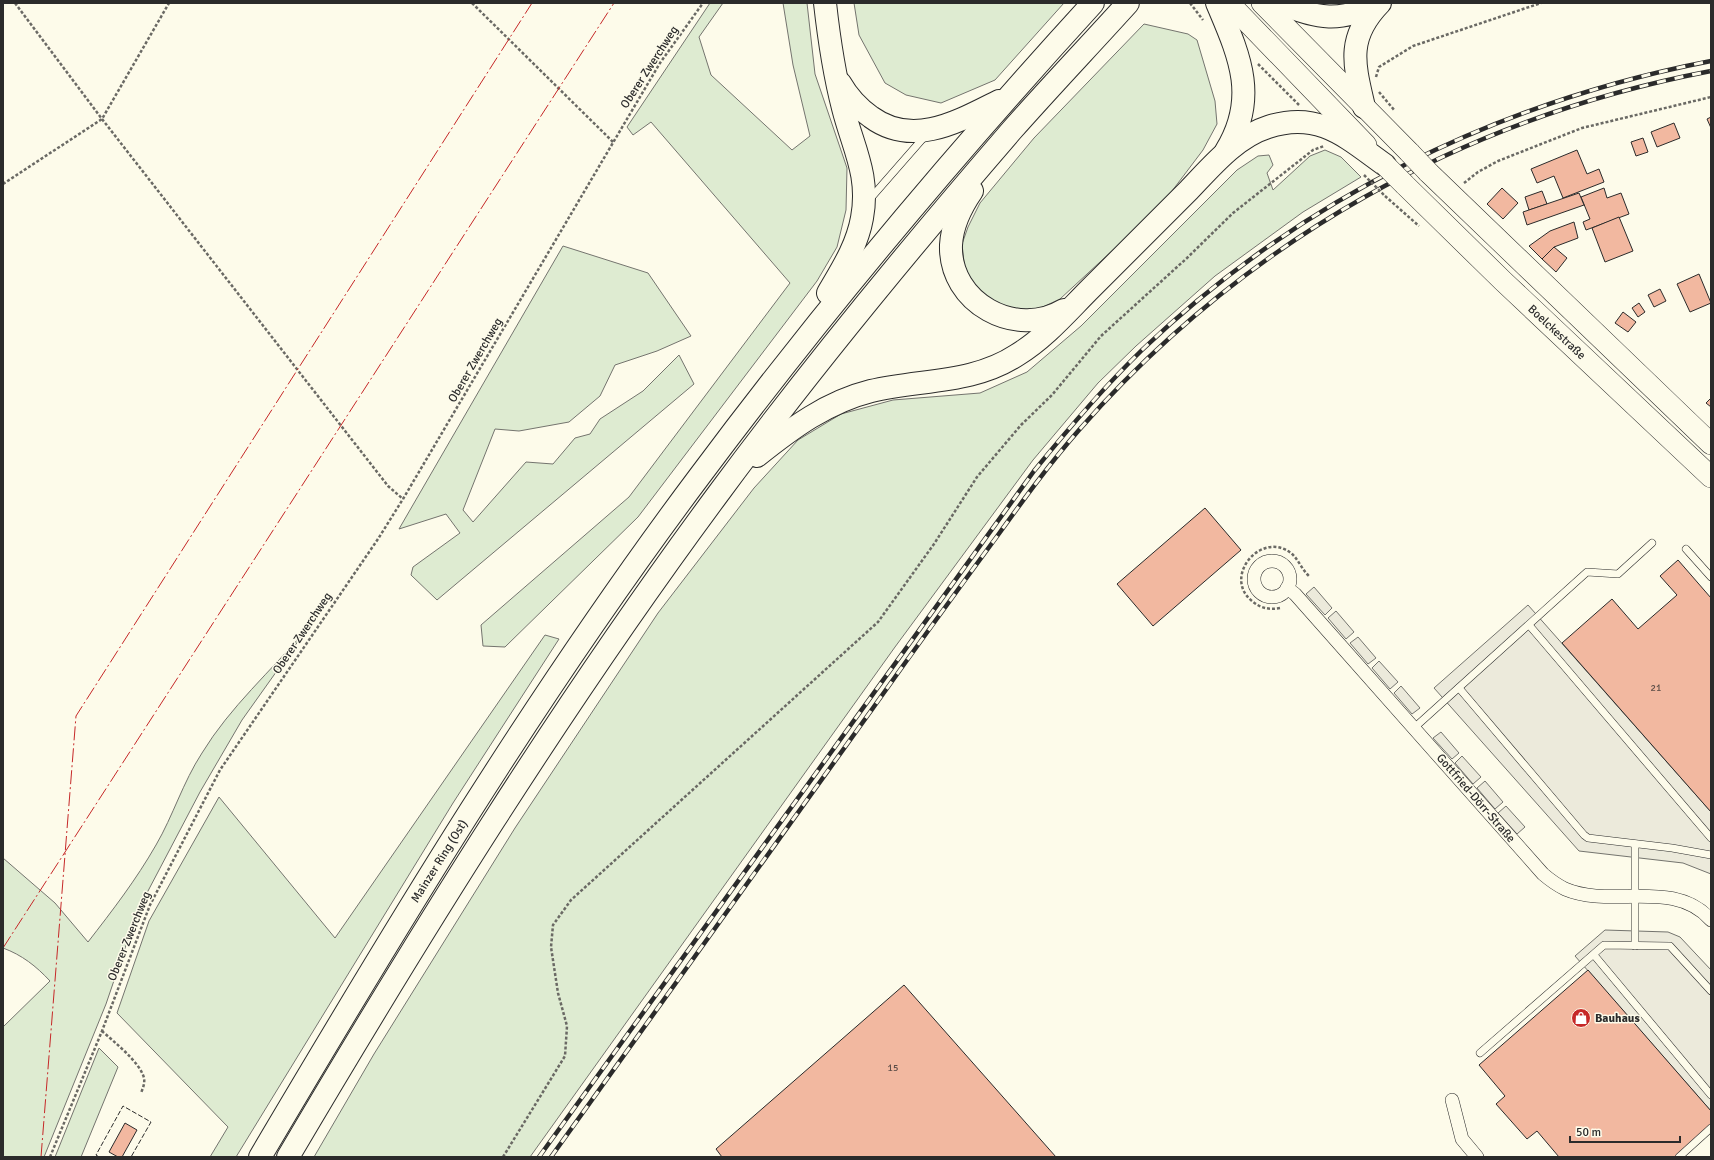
<svg xmlns="http://www.w3.org/2000/svg" width="1714" height="1160" font-family="Signika,sans-serif">
<rect width="100%" height="100%" fill="#fdfbea"/>
<g fill="#deebd1" stroke="#74746e">
<polygon points="710,3 723,3 699,37 711,75 792,150 810,136 793,65 783,3 807,3 815,74 847,168 846,210 837,247 817,281 638,517 505,647 483,646 481,625 629,497 790,283 651,122 633,135 627,127"/>
<polygon points="854,3 1064,3 995,80 941,103 906,95 885,83 859,35"/>
<polygon points="1144,24 1188,34 1197,40 1215,101 1217,124 1203,150 1169,195 1127,237 1060,299 1032,312 1010,314 966,280 962,244 968,227 980,203 1034,138"/>
<polygon points="1325,150 1341,157 1361,177 1303,212 1215,276 1136,346 1098,383 1033,460 895,647 530,1157 314,1157 374,1054 515,828 658,613 754,488 798,440 841,414 893,400 980,393 1027,372 1081,326 1237,170 1258,156 1269,155 1273,165 1267,173 1273,190 1310,156"/>
<polygon points="563,246 648,273 691,336 657,351 615,365 600,396 569,422 519,431 495,429 463,510 473,522 526,462 553,464 575,438 590,434 600,419 643,391 679,355 694,384 437,600 411,575 413,567 460,533 446,514 399,529"/>
<path d="M306,630l-64,90 -42,72 -62,118 -32,94 -62,153h-41v-130l47,-46c-14,-15 -28,-26 -47,-33v-90l52,45 33,39c24,-31 48,-62 68,-97 17,-29 27,-63 46,-92 28,-46 69,-82 104,-123z"/>
<polygon points="545,635 559,639 453,803 236,1157 210,1157 228,1127 117,1013 149,921 219,797 335,938"/>
<polygon points="99,1048 118,1067 81,1157 55,1157"/>
</g>
<g fill="#eceadb" stroke="#74746e">
<polygon points="1314,587 1332,608 1325,615 1306,594"/>
<polygon points="1528,605 1711,812 1711,874 1683,863 1579,851 1434,688"/>
<polygon points="1336,611 1354,632 1346,639 1328,618"/>
<polygon points="1358,637 1376,658 1368,664 1350,643"/>
<polygon points="1379,661 1398,682 1390,689 1372,668"/>
<polygon points="1401,686 1420,708 1412,714 1394,693"/>
<polygon points="1441,732 1459,753 1452,759 1433,738"/>
<polygon points="1462,756 1481,777 1473,784 1455,763"/>
<polygon points="1485,781 1503,802 1495,809 1477,788"/>
<polygon points="1506,806 1525,827 1517,834 1498,813"/>
<polygon points="1605,930 1668,932 1680,937 1711,970 1711,1111 1575,956"/>
</g>
<g fill="#f2b8a0" stroke="#2b2b2b">
<polygon points="1711,117 1711,128 1707,119"/>
<polygon points="1674,123 1680,138 1657,147 1651,132"/>
<polygon points="1643,138 1648,152 1636,156 1631,142"/>
<polygon points="1577,150 1587,174 1599,169 1604,182 1563,198 1554,176 1537,183 1531,169"/>
<polygon points="1502,188 1518,203 1503,219 1487,204"/>
<polygon points="1604,188 1607,198 1621,193 1629,214 1586,230 1583,222 1590,219 1581,197"/>
<polygon points="1542,191 1547,204 1529,210 1525,197"/>
<polygon points="1579,193 1584,205 1527,225 1523,212"/>
<polygon points="1619,217 1633,251 1605,262 1592,228"/>
<polygon points="1574,222 1578,238 1554,247 1542,259 1529,246 1550,231"/>
<polygon points="1554,247 1567,258 1556,272 1542,259"/>
<polygon points="1699,274 1711,303 1690,312 1677,284"/>
<polygon points="1660,289 1666,301 1654,307 1648,295"/>
<polygon points="1639,303 1645,312 1638,317 1632,308"/>
<polygon points="1623,312 1636,322 1628,332 1615,323"/>
<polygon points="1711,398 1711,407 1706,403"/>
<polygon points="1205,508 1241,550 1153,626 1117,584"/>
<polygon points="1678,560 1711,598 1711,812 1562,643 1612,599 1638,629 1677,595 1660,576"/>
<polygon points="1588,970 1711,1111 1711,1125 1675,1157 1559,1157 1537,1131 1527,1139 1496,1104 1505,1096 1479,1065"/>
<polygon points="904,985 1056,1157 722,1157 716,1149"/>
<polygon points="125,1123 137,1130 122,1157 118,1157 109,1152"/>
</g>
<g fill="none" stroke-linecap="round" stroke-linejoin="round">
<defs>
<g id="lane">
<polyline points="869,200 925,136"/>
<polyline points="1686,549 1711,577"/>
<polyline points="1529,625 1711,838"/>
<polyline points="1459,688 1584,835 1588,838 1672,848 1711,855"/>
<polyline points="1414,728 1587,572 1618,574 1652,543"/>
<polyline points="1635,946 1635,844"/>
<polyline points="1594,955 1711,1095"/>
<polyline points="1480,1053 1604,945 1670,946 1711,991"/>
<polyline points="1679,1157 1711,1128"/>
</g>
<g id="street">
<circle cx="1272" cy="579" r="18"/>
<path d="M1287,588l8,6 248,280c7,6 14,11 22,15 47,20 109,-11 146,31"/>
<polyline points="1452,1100 1462,1139 1477,1157"/>
</g>
<g id="primary">
<polyline points="1229,3 1366,145"/>
<polyline points="1262,3 1410,153"/>
<polyline points="1428,172 1711,444"/>
<polyline points="1405,185 1503,281 1711,477"/>
</g>
<g id="highway">
<path d="M825,3c4,36 9,70 18,105 10,40 27,67 19,110 -5,28 -20,51 -34,75"/>
<path d="M1217,3c22,52 42,94 9,148"/>
<path d="M1280,3c37,16 61,20 97,0"/>
<path d="M840,83c8,14 18,25 31,34 42,31 88,4 128,-16"/>
<path d="M1364,107c-10,-43 -18,-69 16,-104"/>
<path d="M972,191c-11,16 -20,35 -21,54 -2,58 65,94 113,65"/>
<path d="M757,456c35,-28 70,-54 114,-65 50,-12 102,-7 146,-36 28,-17 50,-43 73,-66 33,-33 66,-66 99,-99 23,-24 47,-53 79,-63 51,-17 79,11 117,38"/>
<path d="M260,1157c137,-232 277,-464 439,-680 123,-165 255,-322 394,-474"/>
<path d="M288,1157c134,-227 273,-451 430,-663 93,-126 192,-246 294,-364 38,-43 78,-85 116,-127"/>
</g>
</defs>
<use href="#lane" stroke="#2b2b2b" stroke-width="8"/>
<use href="#street" stroke="#2b2b2b" stroke-width="14"/>
<use href="#primary" stroke="#2b2b2b" stroke-width="22"/>
<use href="#highway" stroke="#2b2b2b" stroke-width="24"/>
<g stroke="#6a6964" stroke-width="2.5" stroke-dasharray="3 2" stroke-linecap="butt">
<polyline points="15,3 102,119 388,486 403,499"/>
<polyline points="472,3 613,142"/>
<polyline points="1190,3 1203,20"/>
<polyline points="1258,64 1299,105"/>
<polyline points="1376,77 1379,67 1413,46 1541,3"/>
<polyline points="1379,92 1395,111"/>
<polyline points="1464,183 1478,172 1498,161 1582,128 1711,97"/>
<polyline points="3,184 102,119 169,3"/>
<polyline points="1385,196 1419,226"/>
<path d="M1280,608c-11,2 -20,0 -28,-7 -30,-24 9,-71 39,-48 8,7 11,17 19,24"/>
<path d="M102,1031c12,11 38,31 42,47 1,5 -1,10 -3,15"/>
<polyline points="50,1157 102,1031 150,905 220,770 378,539 403,499 660,63 703,3"/>
<polyline points="503,1157 565,1056 567,1026 558,993 551,947 553,925 571,900 878,622 934,544 977,477 1021,425 1052,395 1101,336 1187,258 1233,213 1313,150 1324,146"/>
</g>
<use href="#lane" stroke="#fdfbea" stroke-width="7"/>
<use href="#street" stroke="#fdfbea" stroke-width="13"/>
<use href="#primary" stroke="#fdfbea" stroke-width="21"/>
<use href="#highway" stroke="#fdfbea" stroke-width="22"/>
<defs>
<g id="rail">
<path d="M539,1157l495,-686c34,-42 69,-83 108,-121 158,-151 356,-248 569,-289"/>
<path d="M551,1157c107,-149 214,-299 322,-449 41,-58 83,-116 125,-173 26,-36 52,-72 81,-105 166,-189 384,-312 632,-359"/>
</g>
</defs>
<use href="#rail" stroke="#2b2b2b" stroke-width="4.5"/>
<use href="#rail" stroke="#fdfbea" stroke-width="3" stroke-dasharray="9" stroke-linecap="butt"/>
<defs>
<g id="primary-bridge">
<polyline points="1410,153 1428,172"/>
<polyline points="1385,165 1405,185"/>
</g>
</defs>
<use href="#primary-bridge" stroke="#2b2b2b" stroke-width="22" stroke-linecap="butt"/>
<polyline stroke="#6a6964" stroke-width="2.5" stroke-dasharray="3 2" stroke-linecap="butt" points="1364,175 1385,196"/>
<use href="#primary-bridge" stroke="#fdfbea" stroke-width="21"/>
<polyline stroke="#2b2b2b" stroke-width="1" stroke-dasharray="5 2" stroke-linecap="butt" points="99,1157 96,1155 123,1106 151,1122 131,1157"/>
<g stroke="#c62828" stroke-width="1" stroke-dasharray="14 3 2 3" stroke-linecap="butt">
<polyline points="3,948 614,3"/>
<polyline points="41,1157 76,716 532,3"/>
</g>
</g>
<defs>
<symbol id="shop-disc" viewBox="-11 -11 22 22"><circle r="9.5" fill="#c62828" stroke="#fdfbea"/><path d="M-5-2.5h2.3a2.7 3.5 0 0 1 5.4 0H5L5.5 6h-11ZM-1.5-2.5h3a1.5 2.3 0 0 0-3 0Z" fill="#fff"/></symbol>
</defs>
<g fill-rule="evenodd">
<use href="#shop-disc" x="1570" y="1007" width="22" height="22"/>
</g>
<g text-anchor="middle" stroke-width="3" stroke-linejoin="round" paint-order="stroke">
<g font-size="10" fill="#5d4e48">
<text x="1656" y="691">21</text>
<text x="893" y="1071">15</text>
</g>
<g font-size="12" fill="#2b2b2b" stroke="#fdfbea">
<text transform="translate(649 67) rotate(-57)" y="4">Oberer Zwerchweg</text>
<text transform="translate(1557 332) rotate(43)" y="4">Boelckestraße</text>
<text transform="translate(475 360) rotate(-60)" y="4">Oberer Zwerchweg</text>
<text transform="translate(302 633) rotate(-56)" y="4">Oberer Zwerchweg</text>
<text transform="translate(1476 798) rotate(49)" y="4">Gottfried-Dörr-Straße</text>
<text transform="translate(439 861) rotate(-58)" y="4">Mainzer Ring (Ost)</text>
<text transform="translate(129 936) rotate(-68)" y="4">Oberer Zwerchweg</text>
</g>
<g font-size="12" font-weight="bold" fill="#2b2b2b" stroke="#fdfbea" text-anchor="start">
<text x="1595" y="1022">Bauhaus</text>
</g>
</g>
<rect width="1714" height="1160" fill="none" stroke="#2b2b2b" stroke-width="8"/>
<path d="M1570 1136v6h110v-6" fill="none" stroke="#2b2b2b" stroke-width="2"/>
<text x="1576" y="1136" font-size="12" fill="#2b2b2b" stroke="#fdfbea" stroke-width="3" paint-order="stroke">50 m</text>
</svg>
